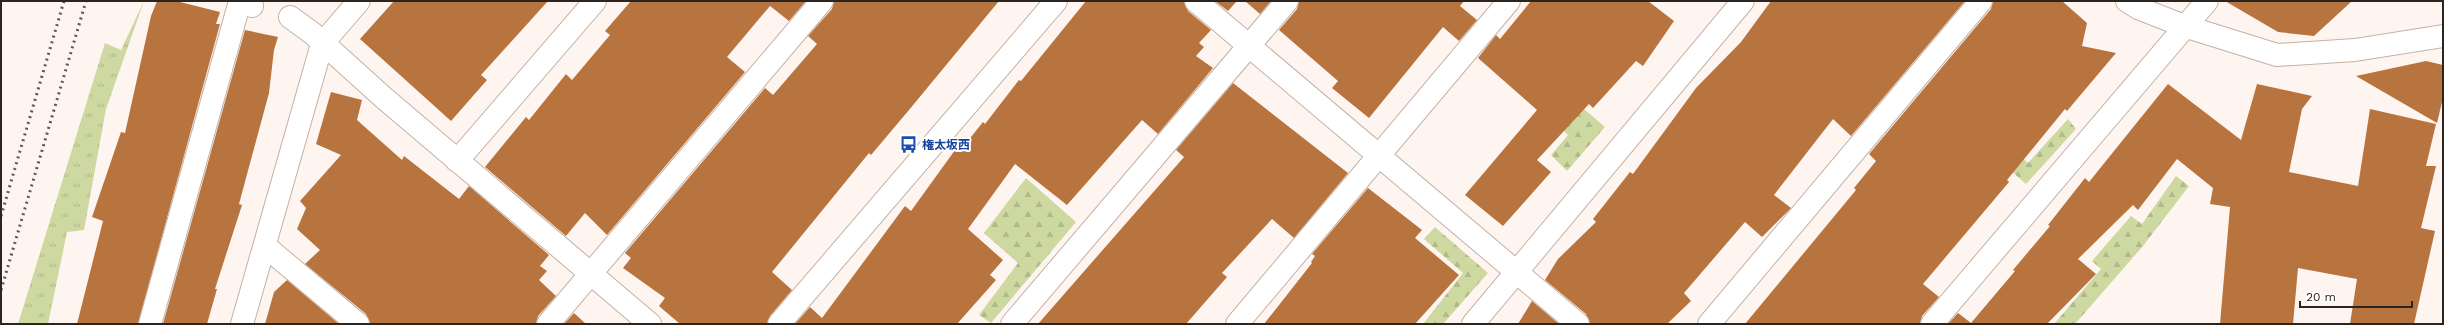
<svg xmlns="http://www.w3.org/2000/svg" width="2444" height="325" font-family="'Work Sans','Noto Sans JP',sans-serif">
<defs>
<pattern id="grass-tufts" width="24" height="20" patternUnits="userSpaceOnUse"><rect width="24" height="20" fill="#ced8a1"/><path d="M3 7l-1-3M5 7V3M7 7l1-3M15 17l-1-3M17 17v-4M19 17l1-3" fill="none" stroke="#b1b98a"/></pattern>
<pattern id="forest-firs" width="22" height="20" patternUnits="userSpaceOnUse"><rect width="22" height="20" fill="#ced8a1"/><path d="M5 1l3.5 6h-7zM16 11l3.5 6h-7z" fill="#b1b98a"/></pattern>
</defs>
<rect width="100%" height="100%" fill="#fef5f0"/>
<polygon fill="url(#grass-tufts)" points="144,1 106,109 84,230 67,232 48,324 18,324 105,43 121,50"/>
<g fill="url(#forest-firs)">
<polygon points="1556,85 1605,127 1567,171 1551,155 1568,135 1539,108"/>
<polygon points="2068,119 2076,129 2026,184 1970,135 1983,126 2028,163"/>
<polygon points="2176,176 2189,186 2143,246 2075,324 2054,324 2101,269 2092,261 2131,216 2142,224"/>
<polygon points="1026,178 1076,222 991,323 979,315 1018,263 984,233"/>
<polygon points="1435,227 1488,273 1443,324 1423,324 1463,273 1424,239"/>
</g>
<g fill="#b8743f">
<polygon points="157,1 176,1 220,12 216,24 220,24 138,324 77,324 103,221 92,217 121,132 125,133 151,16"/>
<polygon points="394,1 548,1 481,75 487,80 451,121 360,39"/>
<polygon points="631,1 806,1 789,21 770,6 727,57 745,72 607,235 585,213 566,236 485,167 526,117 529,120 566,74 572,80 610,35 605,31"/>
<polygon points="834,1 999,1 909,110 871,155 869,153 772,272 792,290 770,316 767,324 680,324 659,306 665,298 623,268 631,258 625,253 765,88 773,95 817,44 808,36 832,9"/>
<polygon points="1086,1 1184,1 1188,11 1211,30 1199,43 1204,47 1196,56 1213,68 1158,134 1142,120 1067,205 1015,164 968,229 1003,260 990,275 996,280 957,324 795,324 810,307 822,318 905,206 911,211 963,139 967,142 983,122 985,124 1019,80 1021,81"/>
<polygon points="1215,1 1237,1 1228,11"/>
<polygon points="1245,1 1271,1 1260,14"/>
<polygon points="1299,1 1464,1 1460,6 1477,20 1459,41 1443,27 1369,118 1332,88 1338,81 1279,30 1297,9"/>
<polygon points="1531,1 1648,1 1674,21 1643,66 1636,61 1593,108 1589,104 1537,160 1551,172 1503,226 1465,195 1537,110 1478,58 1496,35 1500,39"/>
<polygon points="1771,1 1965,1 1851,136 1833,119 1774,195 1791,208 1762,237 1745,222 1684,293 1691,301 1667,324 1590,324 1586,314 1545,280 1558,259 1596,222 1593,219 1630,172 1633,174 1696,88 1741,42"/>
<polygon points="1993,1 2062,1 2087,23 2082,46 2116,53 2067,111 2065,109 2007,180 2009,182 1923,284 1939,297 1922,316 1920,324 1745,324 1856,190 1854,188 1876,161 1869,154 1991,9"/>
<polygon points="2225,1 2352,1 2314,36 2278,32"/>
<polygon points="245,30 278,37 274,50 269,93 239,204 242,205 215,289 217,289 207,324 163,324"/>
<polygon points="2426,61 2443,65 2443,98 2437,123 2356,76"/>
<polygon points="1233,83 1348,173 1294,238 1272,219 1222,273 1227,277 1186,324 1038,324 1184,157 1176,150"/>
<polygon points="2168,84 2241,140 2257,84 2312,96 2302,109 2289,172 2358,186 2370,109 2436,124 2426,166 2436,166 2421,228 2435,231 2414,324 2350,324 2357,279 2298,268 2293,324 2220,324 2230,207 2210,204 2213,188 2177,159 2138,210 2133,205 2078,259 2096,274 2047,324 1948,324 1958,313 1971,323 2015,271 2013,270 2050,226 2048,225 2085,178 2089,182"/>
<polygon points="331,92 362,100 357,120 402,160 404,156 459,199 469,186 549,255 540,266 547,271 539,280 556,296 538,316 536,324 370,324 366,314 305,264 320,250 297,229 306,208 300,201 341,155 316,144"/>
<polygon points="1368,188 1422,230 1415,238 1459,275 1415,324 1264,324 1312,263 1311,262 1315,256 1312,254"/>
<polygon points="287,280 339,324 265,324 274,292"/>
<polygon points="1532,301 1559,324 1518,324"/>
<polygon points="574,313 586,324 564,324"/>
</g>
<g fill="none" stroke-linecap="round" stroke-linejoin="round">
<defs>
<g id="minor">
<polyline points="1196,1 1578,324"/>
<polyline points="2127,1 2138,8 2184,26 2277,55 2355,50 2443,36"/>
<polyline points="290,17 312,33 384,98 650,324"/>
<polyline points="457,161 595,1"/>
<polyline points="265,246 358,324"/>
<polyline points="150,324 240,1 252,6"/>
<polyline points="242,324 322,44 359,1"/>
<polyline points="548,324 822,1"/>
<polyline points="779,324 1056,1"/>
<polyline points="1012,324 1287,1"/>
<polyline points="1237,324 1509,1"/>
<polyline points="1473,324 1743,1"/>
<polyline points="1709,324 1981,1"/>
<polyline points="1932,324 2207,1"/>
</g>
</defs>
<use href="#minor" stroke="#c5b1a4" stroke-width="24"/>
<use href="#minor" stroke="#fff" stroke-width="22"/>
<g stroke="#605853" stroke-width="3" stroke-dasharray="2 4" stroke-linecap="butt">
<polyline points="1,216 64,1"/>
<polyline points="1,290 86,1"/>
</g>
</g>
<defs>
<symbol id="bus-bare" viewBox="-9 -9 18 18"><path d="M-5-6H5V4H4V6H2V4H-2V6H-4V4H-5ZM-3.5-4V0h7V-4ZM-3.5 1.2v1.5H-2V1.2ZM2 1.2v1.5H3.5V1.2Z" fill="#1a4fb4" stroke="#fff" stroke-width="2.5" paint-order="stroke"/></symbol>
</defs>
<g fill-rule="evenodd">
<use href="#bus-bare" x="896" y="132" width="25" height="25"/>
</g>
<g text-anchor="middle" stroke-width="4" stroke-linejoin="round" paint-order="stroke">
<g font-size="12" font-weight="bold" fill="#164399" stroke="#fff" text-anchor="start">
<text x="922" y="149">権太坂西</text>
</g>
</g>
<rect width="2444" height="325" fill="none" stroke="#2b241f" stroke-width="4"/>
<path d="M2300 301v6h112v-6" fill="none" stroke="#2b241f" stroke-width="2"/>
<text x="2306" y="301" font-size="12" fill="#2b241f" stroke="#ffffff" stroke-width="3" paint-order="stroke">20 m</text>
</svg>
